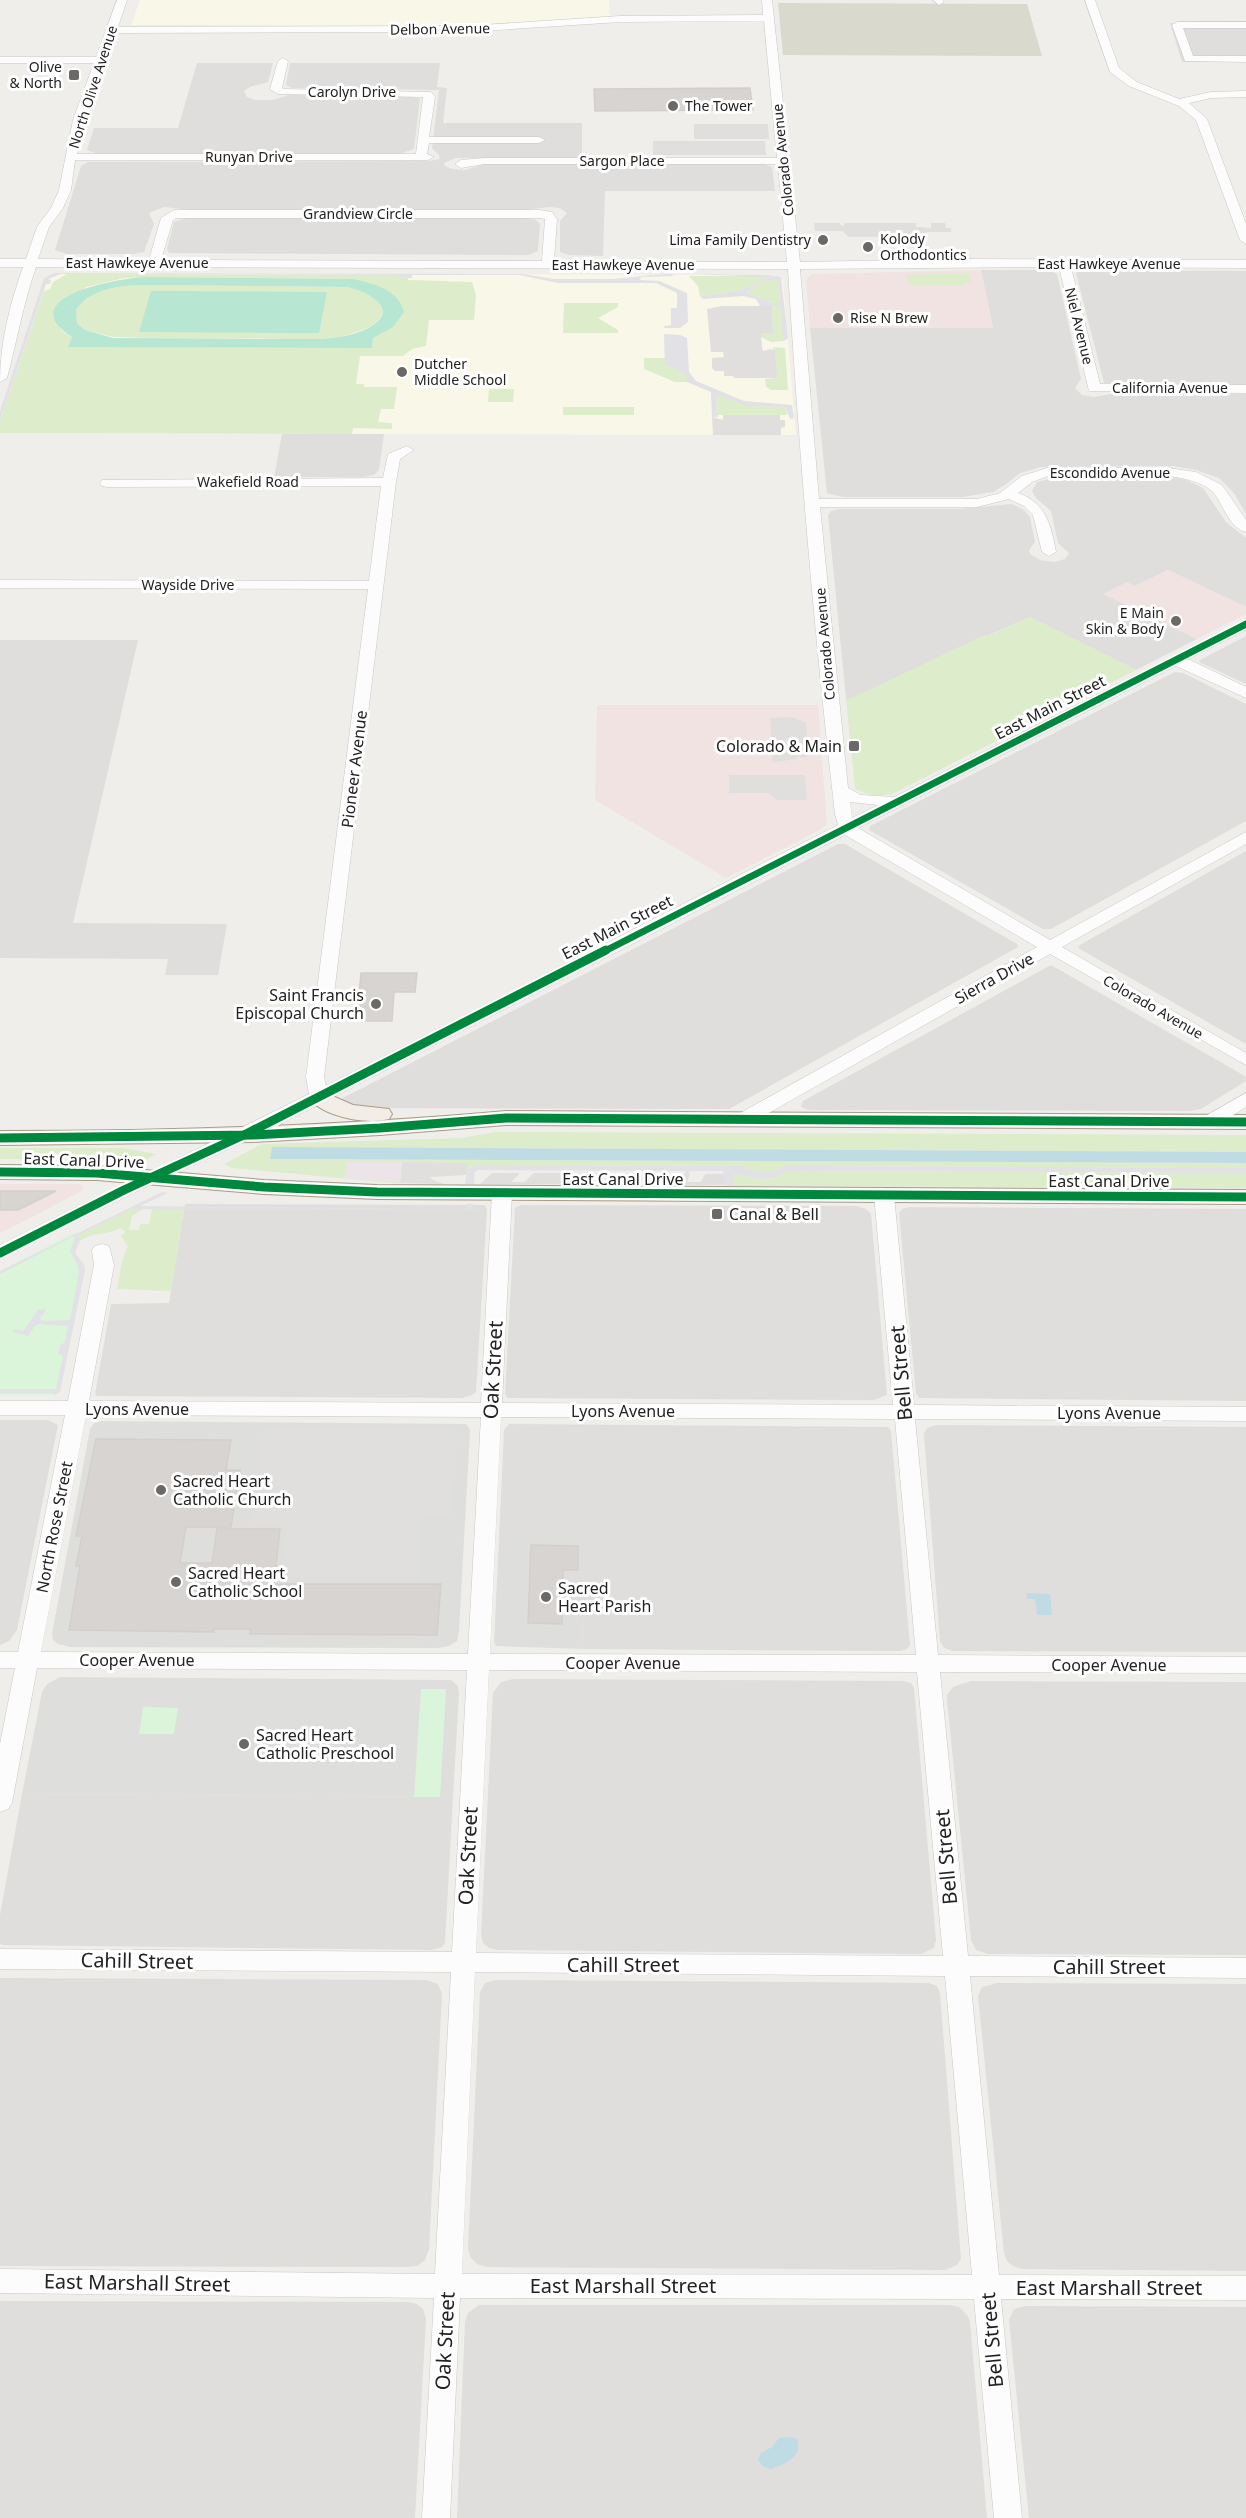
<svg xmlns="http://www.w3.org/2000/svg" width="1246" height="2518" font-family="'Noto Sans',sans-serif">
<rect width="100%" height="100%" fill="#f0eeeb"/>
<g fill="#dfdedc">
<polygon points="1170,23 1246,23 1246,62 1182,62"/>
<polygon points="197,63 273,63 268,82 250,87 244,91 247,97 255,100 272,100 290,95 408,96 418,98 420,99 414,149 399,154 98,154 87,150 94,128 178,128"/>
<polygon points="290,63 440,63 437,87 447,88 443,123 582,123 582,158 456,158 444,163 445,166 452,169 465,170 488,163 762,163 772,167 775,191 605,191 603,256 569,255 560,252 560,221 567,213 560,208 549,207 525,210 191,210 164,207 149,213 154,224 144,252 133,254 67,254 55,250 81,166 88,162 429,161 440,159 439,155 432,148 439,90 292,88 286,85"/>
<polygon points="186,218 525,218 536,220 540,224 538,251 528,255 169,253 167,249 174,222"/>
<polygon points="981,270 1048,270 1057,274 1081,379 1075,388 1082,395 1093,397 1118,393 1246,394 1246,514 1234,493 1219,478 1196,470 1173,466 1041,467 1020,473 1005,485 993,492 963,497 843,497 827,493 810,328 993,328"/>
<polygon points="1085,270 1246,271 1246,385 1104,383 1076,273"/>
<polygon points="282,434 384,434 379,470 374,475 363,477 274,477"/>
<polygon points="1057,477 1175,478 1186,480 1203,488 1226,522 1246,538 1246,607 1168,570 1135,586 1104,594 1197,639 1136,670 1030,617 987,636 985,635 852,699 846,699 828,515 831,511 839,509 960,509 1012,504 1024,510 1030,517 1035,542 1029,550 1030,554 1040,560 1054,562 1065,559 1069,553 1058,543 1051,511 1036,498 1032,491 1037,482"/>
<polygon points="1246,636 1246,684 1199,662 1200,660"/>
<polygon points="0,640 138,640 73,923 227,924 218,975 165,975 168,959 0,958"/>
<polygon points="1175,672 1183,673 1246,704 1246,821 1051,929 1043,929 869,830 870,826"/>
<polygon points="838,844 845,844 1017,944 1018,947 729,1109 348,1108 337,1101"/>
<polygon points="1246,851 1246,1044 1078,948 1080,945"/>
<polygon points="1051,965 1245,1076 1246,1081 1201,1109 1189,1111 808,1110 801,1107 803,1101"/>
<polygon points="185,1204 485,1205 487,1210 476,1392 472,1395 462,1398 97,1396 95,1394 111,1304 169,1303"/>
<polygon points="521,1205 857,1206 866,1209 871,1214 887,1395 874,1400 508,1398 505,1394 515,1208"/>
<polygon points="910,1207 1246,1209 1246,1401 919,1398 916,1394 899,1213 902,1209"/>
<polygon points="0,1420 48,1420 58,1425 17,1630 9,1641 0,1645"/>
<polygon points="509,1424 888,1427 891,1431 910,1645 907,1649 900,1651 583,1649 585,1540 499,1539 504,1430"/>
<polygon points="936,1425 1246,1427 1246,1652 953,1651 944,1648 940,1641 924,1434 927,1428"/>
<polygon points="513,1679 903,1681 911,1683 914,1688 936,1940 934,1948 921,1954 498,1950 489,1948 483,1943 481,1935 493,1693 501,1682"/>
<polygon points="971,1681 1246,1682 1246,1955 988,1954 976,1950 971,1940 947,1700 947,1695 953,1687"/>
<polygon points="22,1794 453,1797 445,1943 442,1947 432,1950 3,1945 0,1944 0,1915"/>
<polygon points="0,1978 426,1980 438,1984 442,1994 429,2249 425,2260 417,2266 405,2267 0,2266"/>
<polygon points="496,1980 929,1983 937,1986 940,1993 961,2259 957,2265 945,2270 487,2267 477,2264 471,2258 468,2249 480,1992 485,1983"/>
<polygon points="997,1983 1246,1984 1246,2271 1022,2269 1013,2266 1007,2261 1004,2253 978,1996 982,1987"/>
<polygon points="0,2301 408,2302 417,2304 423,2309 426,2319 415,2518 0,2518"/>
<polygon points="479,2305 950,2305 959,2307 968,2316 970,2322 987,2518 457,2518 465,2322 468,2313"/>
<polygon points="1026,2306 1246,2307 1246,2518 1029,2518 1009,2320 1014,2309"/>
</g>
<g fill="#f1e3e1">
<polygon points="981,270 993,328 810,328 806,280 811,274"/>
<polygon points="1168,570 1246,607 1246,614 1197,639 1103,594 1127,582 1135,586"/>
<polygon points="597,705 818,705 827,824 820,830 726,878 595,800"/>
<polygon points="0,1184 79,1184 84,1187 80,1192 0,1233"/>
</g>
<polygon fill="#ede4e9" points="347,1162 402,1162 400,1182 344,1178"/>
<g fill="#f8f7e8">
<polygon points="140,0 609,0 610,16 473,25 131,25"/>
<polygon points="54,273 774,275 783,280 796,435 0,433 0,411 44,278"/>
</g>
<g fill="#dededc">
<polygon points="102,1421 466,1424 470,1430 459,1631 457,1641 449,1646 438,1648 70,1647 58,1644 53,1640 52,1634 90,1429 94,1423"/>
<polygon points="499,1539 586,1539 583,1649 496,1646 494,1642"/>
<polygon points="60,1677 451,1680 458,1686 459,1694 453,1797 22,1794 42,1692 47,1684"/>
</g>
<polygon fill="#d9d9cd" points="778,3 1027,4 1042,56 783,55"/>
<g fill="#ddeccb" fill-rule="evenodd">
<polygon points="969,273 971,282 963,283 965,285 910,285 906,275"/>
<path d="M67,274l334,1 -1,3h8v2l64,2 4,13 -2,25h-45l-3,26 -14,3 -9,7h-43l-4,28h8v3h33l-3,22h-13l-3,13 14,1v6l-39,-1 -1,6 -352,-1v-12l44,-130 6,-2 3,-7zM145,277l209,2 29,9 1,44 -11,6 -1,9h-304l4,-10 -10,-6 -7,-14 31,-30 38,-9z"/>
<polygon points="689,276 769,276 771,277 738,291 700,296 698,286"/>
<polygon points="775,279 778,281 780,303 773,303 747,293 755,286"/>
<path d="M143,285l205,2c41,10 49,34 3,47 -29,8 -61,5 -91,4 -49,0 -98,1 -147,-1l-28,-7 -8,-7 -1,-13c15,-22 43,-24 67,-25z"/>
<polygon points="564,303 618,303 618,307 598,318 618,330 618,333 563,333"/>
<polygon points="772,306 780,306 784,341 771,342 761,337 761,332 773,332"/>
<polygon points="773,347 785,348 788,390 771,390 766,387 765,379 777,378"/>
<polygon points="644,358 665,358 665,365 687,374 687,382 675,382 644,369"/>
<polygon points="489,389 514,389 513,402 488,402"/>
<polygon points="720,396 751,406 785,407 787,415 718,415 717,397"/>
<rect x="563" y="407" width="71" height="8"/>
<polygon points="1030,617 1136,670 892,794 874,796 855,789 846,699 852,698 985,635 988,636"/>
<polygon points="496,1132 1246,1135 1246,1152 276,1147 272,1148 271,1159 1246,1163 1246,1168 788,1166 764,1173 739,1166 479,1165 467,1169 467,1163 347,1162 345,1178 400,1182 392,1183 232,1168 224,1164 262,1144 461,1138"/>
<polygon points="0,1148 123,1148 156,1154 147,1159 0,1159"/>
<polygon points="789,1171 1246,1173 1246,1188 733,1186 733,1174 764,1179 774,1178"/>
<path d="M132,1209h11l-11,7 -3,14h10l1,-6h9l3,-15h32l-13,82 -54,-2 5,-28 6,-15 -7,-10 5,-4 -6,-4c-13,8 -27,3 -40,13l-2,-6z"/>
</g>
<g fill="#daf5da">
<polygon points="75,1232 80,1237 76,1248 76,1255 85,1268 60,1392 55,1395 0,1395 0,1271"/>
<polygon points="421,1689 446,1689 440,1797 414,1797"/>
<polygon points="143,1707 178,1708 174,1734 139,1734"/>
</g>
<g fill="#b7e6d2" fill-rule="evenodd">
<path d="M145,277l209,2c20,5 44,10 50,33l-11,15 -20,11 -1,10 -304,-1 4,-10c-62,-40 48,-59 73,-60zM143,285l205,2c27,7 55,26 14,44 -13,5 -27,7 -41,8l-208,-1 -28,-8 -8,-7 -1,-13c15,-22 43,-24 67,-25z"/>
<polygon points="151,291 327,292 319,333 139,332"/>
</g>
<g fill="#e0dfde">
<polygon points="694,124 768,124 769,139 694,139"/>
<polygon points="653,141 765,141 766,155 653,155"/>
<polygon points="814,223 839,223 843,227 845,223 916,223 916,227 931,228 931,223 945,223 946,228 951,228 951,232 927,232 926,237 848,237 843,231 815,231"/>
<polygon points="722,306 772,306 773,333 761,333 762,347 763,351 771,349 775,351 777,378 734,378 733,376 724,376 724,371 715,371 712,368 712,358 724,357 723,352 711,352 707,309"/>
<polygon points="723,415 780,415 780,420 785,420 785,427 781,428 781,435 713,435 712,417 723,420"/>
<polygon points="793,717 806,723 809,755 802,758 796,756 798,759 773,762 770,718"/>
<polygon points="729,775 805,775 807,800 777,800 769,793 729,793"/>
<polygon points="402,1162 468,1163 466,1175 430,1177 433,1180 444,1184 392,1183 400,1182"/>
<polygon points="492,1173 520,1173 511,1182 524,1182 534,1173 607,1173 599,1182 613,1182 622,1173 690,1174 687,1182 701,1182 705,1174 725,1174 724,1185 480,1184"/>
<polygon points="263,1429 458,1430 452,1514 422,1515 418,1576 281,1575 287,1526 251,1525"/>
</g>
<g fill="#e2e1e5" fill-rule="evenodd">
<polygon points="54,273 522,274 554,279 614,279 652,275 671,274 674,276 641,277 640,280 659,281 687,293 688,322 680,328 664,328 664,326 671,325 671,308 677,308 677,293 656,283 558,283 520,275 412,275 412,278 400,278 400,275 61,274 48,279 51,280 50,284 46,284 0,421 0,411 44,278"/>
<path d="M689,274l81,1 11,2 7,61 -4,3 -1,-5 -3,-30h-20l-4,-7 -13,-3 -40,3 -3,-3 38,-5 33,-14zM775,279l3,2 2,22h-7l-26,-10 8,-7z"/>
<polygon points="664,334 680,335 687,338 689,372 696,381 744,401 792,405 794,418 790,419 785,407 748,406 720,396 717,397 718,417 712,417 711,392 687,382 686,374 665,365"/>
<polygon points="479,1165 739,1166 764,1173 788,1166 1246,1168 1246,1173 789,1171 774,1178 764,1179 733,1174 733,1186 729,1186 724,1185 723,1171 690,1171 689,1174 685,1174 685,1171 478,1170 475,1172 474,1184 465,1184 467,1169"/>
<polygon points="162,1192 168,1193 140,1206 466,1209 466,1204 473,1204 473,1209 487,1210 132,1209 79,1235 80,1241 75,1253 84,1264 85,1270 60,1392 55,1395 53,1393 0,1393 0,1389 56,1389 63,1356 58,1354 60,1345 65,1342 68,1326 40,1324 35,1326 28,1336 12,1332 14,1329 23,1331 39,1309 46,1310 40,1318 42,1321 70,1320 79,1273 78,1266 70,1251 75,1237 74,1236 0,1274 0,1271"/>
</g>
<g fill="#bfdbe3">
<polygon points="272,1147 1246,1152 1246,1163 270,1159"/>
<polygon points="1026,1593 1050,1594 1052,1615 1037,1615 1035,1599 1027,1599"/>
<path d="M790,2437l7,2c6,18 -12,25 -26,30l-8,-3 -5,-6 3,-7 11,-6 7,-9z"/>
</g>
<g fill="#d7d4d2" stroke="#d3d0cc" stroke-width="1.5">
<polygon points="750,88 753,110 595,111 594,89"/>
<polygon points="361,973 417,973 415,992 394,992 392,1021 361,1021 361,1016 357,1016"/>
<polygon points="0,1191 56,1191 18,1210 0,1210"/>
<polygon points="96,1439 231,1440 226,1470 240,1470 231,1527 186,1527 180,1563 212,1563 217,1529 280,1529 274,1584 441,1584 437,1635 250,1634 250,1629 214,1629 214,1632 69,1630 80,1566 76,1566 82,1536 76,1536"/>
<polygon points="531,1545 578,1546 578,1570 563,1570 562,1624 528,1623"/>
</g>
<g fill="none" stroke-linecap="round" stroke-linejoin="round">
<defs>
<g id="minor">
<path d="M117,0h10l-9,27 348,-1 154,-10 143,-1 -1,-15h10l28,262 166,-3 280,1v8l-175,-1 29,117 146,1v8l-157,-2 -30,-124 -259,2 19,230h158l23,-6 22,-17 25,-8h121l28,4 26,13 24,35v12c-17,-4 -23,-28 -33,-40 -11,-11 -31,-14 -45,-16h-120l-16,6 -14,11c28,10 33,32 38,59l-7,4 -7,-4 -9,-37 -9,-9 -15,-7 -32,8h-157l28,281 13,7 33,2 352,-177v10l-58,29 58,28v11l-70,-32 -318,162 192,112 196,-108v12l-184,103 184,106v12l-196,-111 -301,170h-14l-2,-4 2,-4 302,-169 -192,-112 -590,302 -124,57 -131,65v-14c102,-52 207,-99 309,-151l-3,-17 62,-488 -368,-1v-8l369,1 12,-95 -274,1 -5,-1 -2,-3 2,-3 281,-2 5,-24 19,-8 7,4 -14,9 -4,23 -72,595 2,9 512,-261 -3,-11c-21,-181 -36,-363 -47,-545l-752,-2c-13,37 -19,74 -29,111l-7,4c0,-40 10,-78 23,-115h-23v-8h26l11,-32 14,-19 8,-18 14,-70 21,-57h-94v-6h96zM764,21l13,137h-293l-23,2 -6,4 6,4 23,-4h294l9,98 -233,-1 3,-42 -5,-7 -12,-2h-366l-13,8 -12,42 -111,-1 11,-32 14,-19 8,-18 4,-30h353l6,-3 -7,-3 2,-11h110l6,-3 -6,-3h-110l6,-40 -4,-5 -147,-3 -2,-1 6,-27 -5,-3 -5,3 -8,28 8,5 145,3 -7,57h-339l8,-34 30,-87 351,-1 154,-10zM176,218h364l5,1 -3,42 -381,-1 12,-40zM850,802l28,3 -26,13z"/>
<polygon points="933,0 943,0 944,2 939,5"/>
<polygon points="1085,0 1095,0 1119,68 1137,82 1179,99 1211,92 1246,91 1246,97 1211,98 1189,103 1207,119 1246,224 1246,244 1240,240 1196,120 1179,106 1129,86 1110,72"/>
<polygon points="1246,22 1246,28 1183,28 1193,56 1246,56 1246,62 1185,61 1172,25 1177,22"/>
<polygon points="1246,1093 1246,1107 1216,1126 1202,1126 1200,1122 1202,1118"/>
<path d="M502,1187l7,2 3,4 -10,210 391,2 -19,-210 3,-4h14l3,4 20,210 332,2v14l-331,-2 23,236 308,2v16l-306,-1 28,284 278,2v20l-276,-2 29,299 247,1v24l-245,-1 21,219h-28l-20,-219 -514,-1 -10,220h-28l12,-220 -434,-5v-24l435,5 16,-302 -451,-3v-20l452,3 15,-282 -430,-2 -25,135 -4,6 -8,3v-68l15,-76h-15v-16h18l47,-237h-65v-14h68l26,-136 -2,-15 3,-4 7,-2 7,2 5,19 -25,136 392,2 11,-210 3,-4zM86,1415l395,2 -13,237 -427,-2zM501,1417l394,2 21,236 -426,-1zM489,1670l428,2 26,284 -467,-3zM475,1972l470,4 27,299 -510,-1z"/>
</g>
<g id="major">
<path d="M319,1090l34,15 36,4 3,5 -3,5c-22,6 -67,-2 -81,-22l3,-5z"/>
<path d="M506,1111l740,4v14l-740,-4 -126,10 -127,7 -253,3v-14c169,0 338,-5 506,-20z"/>
<polygon points="0,1165 97,1166 264,1180 377,1185 1246,1190 1246,1204 377,1199 264,1194 97,1180 0,1179"/>
</g>
</defs>
<use href="#minor" stroke="#c9c8c7" stroke-width="1"/>
<use href="#major" stroke="#a79c86" stroke-width="2"/>
<use href="#minor" fill="#fdfcfc" fill-rule="evenodd"/>
<use href="#major" fill="#f3ede7" fill-rule="evenodd"/>
<defs>
<polyline id="cycleway-far1" points="603,952 1246,624"/>
<g id="cycleway">
<polyline points="0,1138 253,1135 380,1128 506,1118 1246,1122"/>
<polyline points="0,1172 97,1173 264,1187 377,1192 1246,1197"/>
<polyline points="0,1253 124,1190 248,1133 606,950"/>
</g>
</defs>
<use href="#cycleway-far1" stroke="#fff" stroke-width="10"/>
<use href="#cycleway" stroke="#fff" stroke-width="13"/>
<use href="#cycleway-far1" stroke="#00873e" stroke-width="7"/>
<use href="#cycleway" stroke="#00873e" stroke-width="9"/>
</g>
<g fill="#6a6968" stroke="#fff" stroke-width="2">
<rect x="68" y="69" width="12" height="12" rx="3"/>
<circle cx="673" cy="106" r="6"/>
<circle cx="823" cy="240" r="6"/>
<circle cx="868" cy="247" r="6"/>
<circle cx="838" cy="318" r="6"/>
<circle cx="402" cy="372" r="6"/>
<circle cx="1176" cy="621" r="6"/>
<rect x="848" y="740" width="12" height="12" rx="3"/>
<circle cx="376" cy="1004" r="6"/>
<rect x="711" y="1208" width="12" height="12" rx="3"/>
<circle cx="161" cy="1490" r="6"/>
<circle cx="176" cy="1582" r="6"/>
<circle cx="546" cy="1597" r="6"/>
<circle cx="244" cy="1744" r="6"/>
</g>
<g text-anchor="middle" stroke-width="6" stroke-linejoin="round" paint-order="stroke">
<g font-size="14" fill="#222" stroke="#fff">
<text transform="translate(440 29) rotate(-1)" y="5">Delbon Avenue</text>
<text transform="translate(93 87) rotate(-72)" y="5">North Olive Avenue</text>
<text x="352" y="97">Carolyn Drive</text>
<text x="249" y="162">Runyan Drive</text>
<text transform="translate(783 160) rotate(-96)" y="5">Colorado Avenue</text>
<text x="622" y="166">Sargon Place</text>
<text x="358" y="219">Grandview Circle</text>
<text x="137" y="268">East Hawkeye Avenue</text>
<text x="1109" y="269">East Hawkeye Avenue</text>
<text x="623" y="270">East Hawkeye Avenue</text>
<text transform="translate(1079 326) rotate(76)" y="5">Niel Avenue</text>
<text x="1170" y="393">California Avenue</text>
<text x="1110" y="478">Escondido Avenue</text>
<text x="248" y="487">Wakefield Road</text>
<text x="188" y="590">Wayside Drive</text>
<text transform="translate(825 644) rotate(-95)" y="5">Colorado Avenue</text>
<text transform="translate(1153 1007) rotate(30)" y="5">Colorado Avenue</text>
</g>
<g font-size="14" fill="#222" stroke="#fff" text-anchor="start">
<text x="62" y="72" text-anchor="end">Olive<tspan x="62" dy="16">&amp; North</tspan></text>
<text x="685" y="111">The Tower</text>
<text x="880" y="244">Kolody<tspan x="880" dy="16">Orthodontics</tspan></text>
<text x="811" y="245" text-anchor="end">Lima Family Dentistry</text>
<text x="850" y="323">Rise N Brew</text>
<text x="414" y="369">Dutcher<tspan x="414" dy="16">Middle School</tspan></text>
<text x="1164" y="618" text-anchor="end">E Main<tspan x="1164" dy="16">Skin &amp; Body</tspan></text>
</g>
<g font-size="16" fill="#222" stroke="#fff">
<text transform="translate(1050 707) rotate(-27)" y="6">East Main Street</text>
<text transform="translate(354 769) rotate(-83)" y="6">Pioneer Avenue</text>
<text transform="translate(617 927) rotate(-27)" y="6">East Main Street</text>
<text transform="translate(994 978) rotate(-29)" y="6">Sierra Drive</text>
<text transform="translate(84 1160) rotate(2)" y="6">East Canal Drive</text>
<text x="623" y="1185">East Canal Drive</text>
<text x="1109" y="1187">East Canal Drive</text>
<text x="137" y="1415">Lyons Avenue</text>
<text x="623" y="1417">Lyons Avenue</text>
<text x="1109" y="1419">Lyons Avenue</text>
<text transform="translate(54 1527) rotate(-79)" y="6">North Rose Street</text>
<text x="137" y="1666">Cooper Avenue</text>
<text x="623" y="1669">Cooper Avenue</text>
<text x="1109" y="1671">Cooper Avenue</text>
</g>
<g font-size="16" fill="#222" stroke="#fff" text-anchor="start">
<text x="842" y="752" text-anchor="end">Colorado &amp; Main</text>
<text x="364" y="1001" text-anchor="end">Saint Francis<tspan x="364" dy="18">Episcopal Church</tspan></text>
<text x="729" y="1220">Canal &amp; Bell</text>
<text x="173" y="1487">Sacred Heart<tspan x="173" dy="18">Catholic Church</tspan></text>
<text x="188" y="1579">Sacred Heart<tspan x="188" dy="18">Catholic School</tspan></text>
<text x="558" y="1594">Sacred<tspan x="558" dy="18">Heart Parish</tspan></text>
<text x="256" y="1741">Sacred Heart<tspan x="256" dy="18">Catholic Preschool</tspan></text>
</g>
<g font-size="20" fill="#222" stroke="#fff">
<text transform="translate(493 1370) rotate(-87)" y="7">Oak Street</text>
<text transform="translate(901 1373) rotate(-95)" y="7">Bell Street</text>
<text transform="translate(468 1856) rotate(-87)" y="7">Oak Street</text>
<text transform="translate(946 1857) rotate(-95)" y="7">Bell Street</text>
<text transform="translate(137 1961) rotate(1)" y="7">Cahill Street</text>
<text x="623" y="1972">Cahill Street</text>
<text x="1109" y="1974">Cahill Street</text>
<text transform="translate(137 2283) rotate(1)" y="7">East Marshall Street</text>
<text x="623" y="2293">East Marshall Street</text>
<text x="1109" y="2295">East Marshall Street</text>
<text transform="translate(992 2340) rotate(-95)" y="7">Bell Street</text>
<text transform="translate(445 2341) rotate(-87)" y="7">Oak Street</text>
</g>
</g>
</svg>
